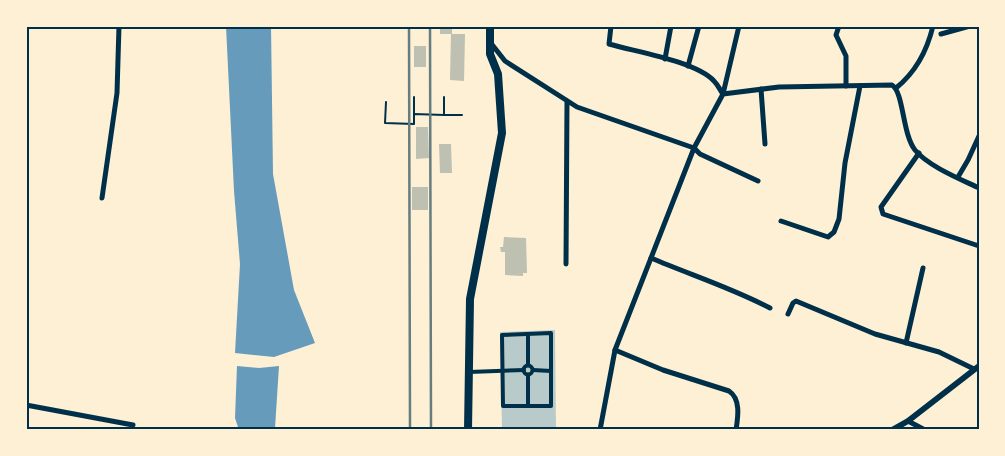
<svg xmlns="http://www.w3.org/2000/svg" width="1005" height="456" font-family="'Sofia Sans Condensed',sans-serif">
<rect width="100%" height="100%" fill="#fdf0d5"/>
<polygon fill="#b9caca" points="555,330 556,430 502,430 500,332"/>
<g fill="#669bbc">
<polygon points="226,26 271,26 273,174 294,290 315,343 274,357 235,353 240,264 234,191"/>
<polygon points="237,366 259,368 279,366 275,428 238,427 235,418"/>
</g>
<g fill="#bec0b2">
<rect x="440" y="26" width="12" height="8"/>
<polygon points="451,34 465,34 464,81 450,80"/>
<rect x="414" y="46" width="12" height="21"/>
<polygon points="416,127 428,127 429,158 416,159"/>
<polygon points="439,144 451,144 452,173 440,173"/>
<rect x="412" y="187" width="16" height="23"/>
<polygon points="504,237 526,238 527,273 523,273 523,276 505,275 505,252 501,252 500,247 503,247"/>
</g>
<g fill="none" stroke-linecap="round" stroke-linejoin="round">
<g stroke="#003049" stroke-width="2">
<polyline points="444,97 444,115 462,115"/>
<polyline points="386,102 385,123 414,124 414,114 444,115"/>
<polyline points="414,114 414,97"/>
</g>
<g stroke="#003049" stroke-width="4">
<polygon points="551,333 551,406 503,406 502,335"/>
<polyline points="528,334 528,365"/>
<circle cx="528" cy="370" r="4.5"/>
<polyline points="533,370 551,371"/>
<polyline points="469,372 524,370"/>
<polyline points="528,406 528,375"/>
</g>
<g stroke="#003049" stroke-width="5">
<path d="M611,26l-2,18c27,8 86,17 105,37 4,4 6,9 9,13"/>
<polyline points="839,26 836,35 846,56 846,86"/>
<polyline points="941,34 970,26"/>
<polyline points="490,42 505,61 577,107 694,148 700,154 758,181"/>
<polyline points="665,59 671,26"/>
<polyline points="688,66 699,26"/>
<path d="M896,88c20,-16 31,-37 37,-62"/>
<polyline points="761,89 765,144"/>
<polyline points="723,94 739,26"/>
<polyline points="919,153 881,207 883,214 979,246"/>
<polyline points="958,177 968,160 979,136"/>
<polyline points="102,198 117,93 119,26"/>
<polyline points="781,221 828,237 834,232 839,219 845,163 860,86"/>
<path d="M651,258c40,17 81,30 119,50"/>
<polyline points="566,264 567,101"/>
<polyline points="788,314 793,303 796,301 875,334 939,352 974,369"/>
<polyline points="906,343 923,268"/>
<path d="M615,350l48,20 66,21c12,8 9,26 7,39"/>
<polyline points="26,405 133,425"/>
<polyline points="908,421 925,430"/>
<path d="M600,430l15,-80 79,-202 29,-54 56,-7 113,-2c12,8 10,48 23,65 13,16 45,29 64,38"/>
</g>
<polyline stroke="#003049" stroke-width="6" points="892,430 908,421 979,366"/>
<polyline stroke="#003049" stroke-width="8" points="468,430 470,299 502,133 498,74 490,54 490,26"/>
<g stroke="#657d81" stroke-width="2.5">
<polyline points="409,26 410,430"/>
<polyline points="430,26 431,430"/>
</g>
</g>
<rect width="1005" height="456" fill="none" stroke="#fdf0d5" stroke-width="55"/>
<rect x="28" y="28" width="950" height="400" fill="none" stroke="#003049" stroke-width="2"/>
</svg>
